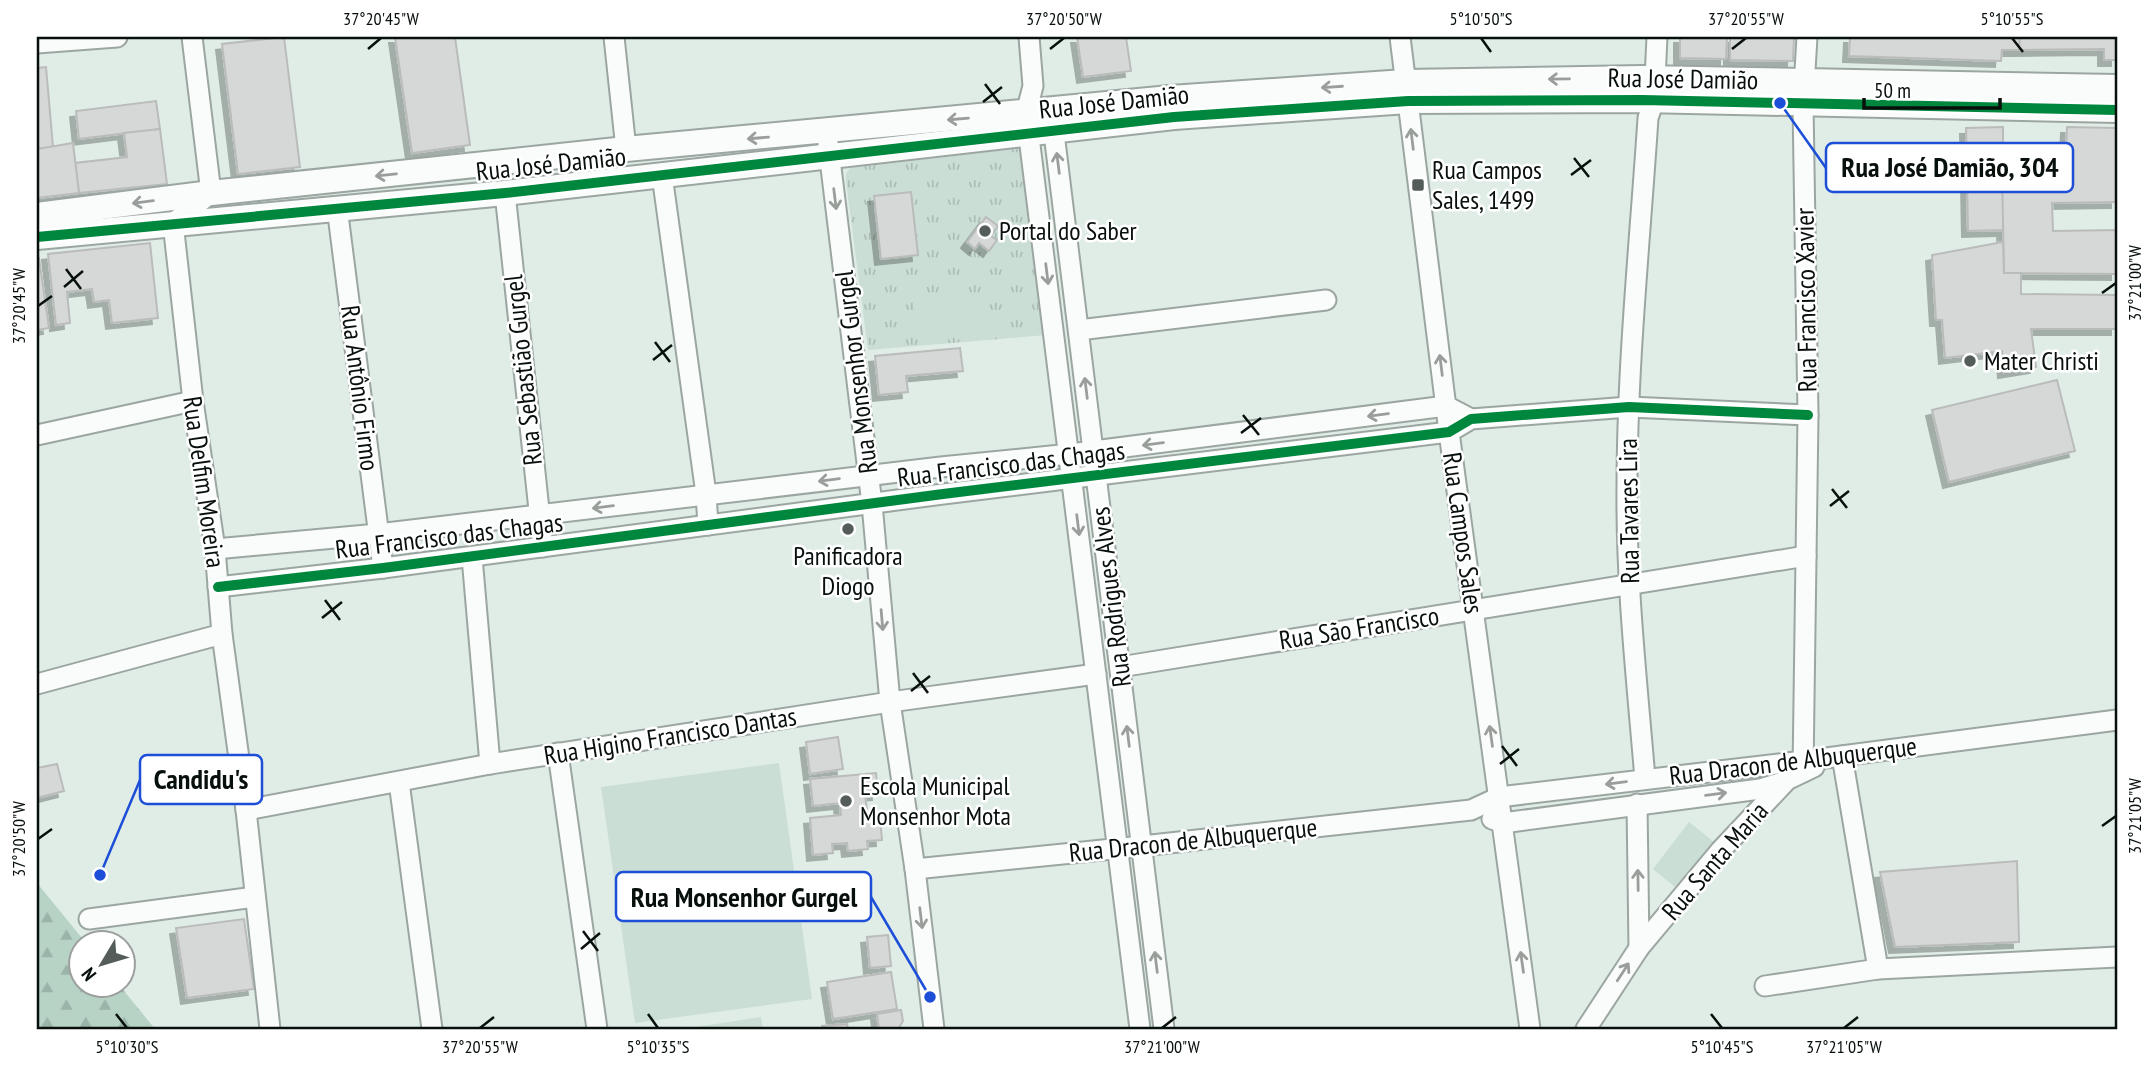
<svg xmlns="http://www.w3.org/2000/svg" width="2154" height="1066" font-family="'PT Sans Narrow',sans-serif">
<defs>
<pattern id="grass-tufts" width="24" height="20" patternUnits="userSpaceOnUse" patternTransform="scale(1.75)"><rect width="24" height="20" fill="#caded5"/><path d="M3 7l-1-3M5 7V3M7 7l1-3M15 17l-1-3M17 17v-4M19 17l1-3" fill="none" stroke="#acbdb6"/></pattern>
<pattern id="forest-firs" width="22" height="20" patternUnits="userSpaceOnUse" patternTransform="scale(1.75)"><rect width="22" height="20" fill="#b6d3c6"/><path d="M5 1l3.5 6h-7zM16 11l3.5 6h-7z" fill="#9bb4a9"/></pattern>
<filter id="shadow"><feDropShadow dx="-6" dy="6" stdDeviation="0" flood-color="#0004"/></filter>
</defs>
<rect width="100%" height="100%" fill="#e0ede7"/>
<polygon fill="url(#grass-tufts)" points="1022,148 1047,335 868,350 846,182 846,174 850,168"/>
<polygon fill="url(#forest-firs)" points="37,883 86,943 80,944 80,986 120,986 155,1029 37,1029"/>
<g fill="#caded5">
<polygon points="983,294 988,330 919,339 914,303"/>
<polygon points="779,763 812,999 635,1023 601,787"/>
<polygon points="1689,822 1714,842 1675,887 1653,869"/>
<polygon points="761,1017 763,1029 683,1029"/>
</g>
<g fill="#d6d7d7" stroke="#babcbc" stroke-width="2" filter="url(#shadow)">
<polygon points="284,37 300,167 238,174 222,44"/>
<polygon points="395,37 455,37 470,145 412,153"/>
<polygon points="1077,37 1126,37 1131,71 1083,77"/>
<polygon points="1680,37 1727,37 1726,59 1680,58"/>
<polygon points="1730,37 1794,37 1793,61 1730,60"/>
<polygon points="1850,37 2020,37 2019,50 2002,50 2001,61 1849,56"/>
<polygon points="2020,37 2117,37 2117,60 2104,60 2104,49 2019,50"/>
<polygon points="46,67 53,147 37,149 37,68"/>
<polygon points="156,101 160,129 79,139 76,111"/>
<polygon points="2003,127 2003,230 1968,231 1966,128"/>
<polygon points="2067,127 2117,128 2117,202 2052,203 2053,231 2117,230 2117,274 2004,273 2002,171 2049,172 2049,152 2066,152"/>
<polygon points="160,129 167,184 79,193 75,163 127,157 124,133"/>
<polygon points="73,143 79,193 37,198 37,149"/>
<polygon points="911,192 918,255 881,259 874,196"/>
<polygon points="986,217 998,226 991,236 997,240 989,251 979,243 975,249 967,242"/>
<polygon points="2003,242 2004,273 2021,273 2021,294 2117,295 2117,329 2031,329 2036,367 2004,372 2002,351 1945,358 1942,320 1936,320 1932,255"/>
<polygon points="150,243 158,318 112,323 109,300 94,302 92,289 67,292 70,323 56,325 48,254"/>
<polygon points="37,258 39,258 49,328 37,330"/>
<polygon points="960,348 963,371 906,376 908,392 879,395 875,356"/>
<polygon points="2057,380 2075,451 1949,482 1932,410"/>
<polygon points="838,737 843,769 810,774 806,742"/>
<polygon points="57,764 64,791 37,798 37,768"/>
<polygon points="876,773 878,794 865,795 868,818 880,817 882,840 867,841 868,849 848,851 847,843 832,844 833,853 813,855 810,818 841,815 840,803 813,806 810,779"/>
<polygon points="2017,861 2019,942 1895,947 1880,872"/>
<polygon points="244,919 254,989 187,998 176,928"/>
<polygon points="888,935 891,966 870,968 867,937"/>
<polygon points="891,972 897,1009 833,1019 827,982"/>
<polygon points="901,1010 903,1021 898,1029 879,1029 877,1014"/>
<polygon points="847,1024 848,1029 822,1029 822,1026"/>
</g>
<g fill="none" stroke-linecap="round" stroke-linejoin="round">
<defs>
<g id="minor">
<polyline points="192,37 211,193 173,223 193,401 215,549 222,634 246,810 270,1029"/>
<polyline points="614,37 626,149"/>
<polyline points="1029,37 1033,86 1026,113 1140,1029"/>
<polyline points="1400,37 1449,432 1530,1029"/>
<polyline points="37,43 117,37"/>
<polyline points="1052,117 1164,1029"/>
<polyline points="828,143 872,504 890,702 915,869 934,1029"/>
<polyline points="662,175 706,494 708,525"/>
<polyline points="505,193 543,547"/>
<polyline points="337,207 383,568"/>
<polyline points="1079,330 1326,300"/>
<polyline points="37,435 193,401"/>
<polyline points="215,549 378,534 941,467 1070,454 1446,406 1471,419"/>
<polyline points="472,557 490,764"/>
<polyline points="218,587 383,568 943,494 1449,432 1471,419 1629,407 1808,415"/>
<polyline points="1120,667 1806,556"/>
<polyline points="37,684 222,634"/>
<polyline points="558,753 597,1029"/>
<polyline points="1842,756 1878,969"/>
<polyline points="1803,772 1808,415 1803,104 1807,37"/>
<path d="M1645,779c-8,-97 -19,-194 -18,-291 0,-123 13,-247 21,-370l6,-18 3,-63"/>
<polyline points="399,782 432,1029"/>
<polyline points="1637,804 1639,948"/>
<polyline points="246,810 490,764 890,702 1096,674"/>
<polyline points="1492,819 1503,823 1760,789 1783,782"/>
<polyline points="915,869 1142,846 1471,810 1499,797 1803,761 2117,720"/>
<polyline points="89,919 255,897"/>
<polyline points="1765,986 1878,969 2117,957"/>
<polyline points="1586,1029 1639,948 1720,851 1787,780 1814,767"/>
</g>
<g id="tertiary">
<polyline points="37,215 211,193 626,149 1170,98 1405,82 1642,78 2117,87"/>
<polyline points="37,237 505,193 1174,117 1408,101 1642,100 2117,110"/>
</g>
</defs>
<use href="#minor" stroke="#9ca6a1" stroke-width="23"/>
<use href="#tertiary" stroke="#9ca6a1" stroke-width="28"/>
<use href="#minor" stroke="#fafcfb" stroke-width="19"/>
<use href="#tertiary" stroke="#fafcfb" stroke-width="24"/>
<defs>
<g id="cycleway">
<polyline points="37,237 505,193 1174,117 1408,101 1642,100 2117,110"/>
<polyline points="218,587 383,568 943,494 1449,432 1471,419 1629,407 1808,415"/>
</g>
</defs>
<use href="#cycleway" stroke="#fff" stroke-width="15"/>
<use href="#cycleway" stroke="#00873e" stroke-width="10"/>
</g>
<defs><path id="oneway-shaft" d="M-6 0H5M1.5-3L5.5 0L1.5 3" fill="none" stroke-width="1.6" stroke-linecap="round" stroke-linejoin="round" transform="scale(1.75)"/></defs>
<g stroke="#999e9b">
<use href="#oneway-shaft" transform="translate(1559 79) rotate(179)"/>
<use href="#oneway-shaft" transform="translate(1332 87) rotate(176)"/>
<use href="#oneway-shaft" transform="translate(958 119) rotate(175)"/>
<use href="#oneway-shaft" transform="translate(758 138) rotate(175)"/>
<use href="#oneway-shaft" transform="translate(1412 139) rotate(-97)"/>
<use href="#oneway-shaft" transform="translate(1058 163) rotate(-97)"/>
<use href="#oneway-shaft" transform="translate(386 175) rotate(174)"/>
<use href="#oneway-shaft" transform="translate(835 199) rotate(83)"/>
<use href="#oneway-shaft" transform="translate(143 202) rotate(173)"/>
<use href="#oneway-shaft" transform="translate(1047 274) rotate(83)"/>
<use href="#oneway-shaft" transform="translate(1441 365) rotate(-97)"/>
<use href="#oneway-shaft" transform="translate(1086 388) rotate(-97)"/>
<use href="#oneway-shaft" transform="translate(1378 415) rotate(173)"/>
<use href="#oneway-shaft" transform="translate(1153 444) rotate(173)"/>
<use href="#oneway-shaft" transform="translate(829 480) rotate(173)"/>
<use href="#oneway-shaft" transform="translate(603 507) rotate(173)"/>
<use href="#oneway-shaft" transform="translate(1078 525) rotate(83)"/>
<use href="#oneway-shaft" transform="translate(882 620) rotate(85)"/>
<use href="#oneway-shaft" transform="translate(1128 736) rotate(-97)"/>
<use href="#oneway-shaft" transform="translate(1491 736) rotate(-98)"/>
<use href="#oneway-shaft" transform="translate(1616 783) rotate(173)"/>
<use href="#oneway-shaft" transform="translate(1716 794) rotate(-7)"/>
<use href="#oneway-shaft" transform="translate(1638 880) rotate(-91)"/>
<use href="#oneway-shaft" transform="translate(921 918) rotate(83)"/>
<use href="#oneway-shaft" transform="translate(1156 962) rotate(-97)"/>
<use href="#oneway-shaft" transform="translate(1522 962) rotate(-98)"/>
<use href="#oneway-shaft" transform="translate(1623 972) rotate(-57)"/>
</g>
<path fill="none" stroke="#08100c" stroke-width="2.5" d="M1481,38l10,14M2012,38l11,14M368,49l13,-11M1050,49l14,-11M1732,49l14,-11M985,84l15,20M983,102l19,-15M1574,158l15,19M1571,175l20,-15M66,269l15,20M64,287l19,-16M2102,293l14,-10M38,306l14,-10M655,342l15,20M653,360l19,-15M1243,415l16,20M1241,433l20,-15M1832,489l15,19M1830,506l19,-15M325,600l15,20M322,618l20,-16M913,673l15,20M911,691l19,-15M1502,746l15,20M1500,764l19,-15M2102,826l14,-10M38,839l14,-10M583,931l15,20M581,949l19,-16M116,1014l11,14M648,1014l10,14M1711,1014l11,14M480,1028l14,-11M1162,1028l14,-11M1844,1028l14,-11"/>
<g fill="#545d59" stroke="#fff" stroke-width="2.5">
<rect x="1411" y="178" width="14" height="14" rx="3.5"/>
<circle cx="985" cy="231" r="7"/>
<circle cx="1970" cy="361" r="7"/>
<circle cx="848" cy="529" r="7"/>
<circle cx="846" cy="801" r="7"/>
</g>
<g text-anchor="middle" stroke-width="5" stroke-linejoin="round" paint-order="stroke">
<g font-size="26" fill="#08100c" stroke="#fff">
<text transform="translate(1683 79) rotate(1)" y="9">Rua José Damião</text>
<text transform="translate(1114 102) rotate(-6)" y="9">Rua José Damião</text>
<text transform="translate(551 164) rotate(-6)" y="9">Rua José Damião</text>
<text transform="translate(1806 300) rotate(-91)" y="9">Rua Francisco Xavier</text>
<text transform="translate(523 370) rotate(-96)" y="9">Rua Sebastião Gurgel</text>
<text transform="translate(856 372) rotate(-97)" y="9">Rua Monsenhor Gurgel</text>
<text transform="translate(360 388) rotate(83)" y="9">Rua Antônio Firmo</text>
<text transform="translate(1011 464) rotate(-7)" y="9">Rua Francisco das Chagas</text>
<text transform="translate(204 482) rotate(82)" y="9">Rua Delfim Moreira</text>
<text transform="translate(1629 511) rotate(-91)" y="9">Rua Tavares Lira</text>
<text transform="translate(1463 533) rotate(82)" y="9">Rua Campos Sales</text>
<text transform="translate(449 536) rotate(-7)" y="9">Rua Francisco das Chagas</text>
<text transform="translate(1111 597) rotate(-97)" y="9">Rua Rodrigues Alves</text>
<text transform="translate(1359 628) rotate(-9)" y="9">Rua São Francisco</text>
<text transform="translate(670 736) rotate(-9)" y="9">Rua Higino Francisco Dantas</text>
<text transform="translate(1793 761) rotate(-7)" y="9">Rua Dracon de Albuquerque</text>
<text transform="translate(1193 840) rotate(-6)" y="9">Rua Dracon de Albuquerque</text>
<text transform="translate(1715 861) rotate(-49)" y="9">Rua Santa Maria</text>
</g>
<g font-size="26" fill="#08100c" stroke="#fff" text-anchor="start">
<text x="1432" y="179">Rua Campos<tspan x="1432" dy="30">Sales, 1499</tspan></text>
<text x="999" y="240">Portal do Saber</text>
<text x="1984" y="370">Mater Christi</text>
<text x="848" y="565" text-anchor="middle">Panificadora<tspan x="848" dy="30">Diogo</tspan></text>
<text x="860" y="795">Escola Municipal<tspan x="860" dy="30">Monsenhor Mota</tspan></text>
</g>
</g>
<path fill="none" stroke="#1d4ed8" stroke-width="2.5" d="M1780 103L1826 168M100 875L140 780M930 997L871 897"/>
<g fill="#1d4ed8" stroke="#fff" stroke-width="2.5">
<circle cx="1780" cy="103" r="7"/>
<circle cx="100" cy="875" r="7"/>
<circle cx="930" cy="997" r="7"/>
</g>
<g fill="#fff" stroke="#1d4ed8" stroke-width="2.5">
<rect x="1826" y="143" width="247" height="49" rx="7"/>
<rect x="140" y="755" width="122" height="49" rx="7"/>
<rect x="616" y="872" width="255" height="49" rx="7"/>
</g>
<g font-size="28" text-anchor="middle" font-weight="bold" fill="#08100c">
<text x="1950" y="177">Rua José Damião, 304</text>
<text x="201" y="789">Candidu's</text>
<text x="744" y="907">Rua Monsenhor Gurgel</text>
</g>
<rect width="2154" height="1066" fill="none" stroke="#ffffff" stroke-width="77"/>
<g transform="translate(102 964) rotate(232)"><circle r="33" fill="#ffffff" stroke="#9c9f9e" stroke-width="2"/>
<path d="M0-5L12 26L0 18L-12 26Z" fill="#545d59"/>
<text y="-10" font-size="19" font-weight="bold" text-anchor="middle" fill="#08100c">N</text>
</g>
<path d="M1864 98v10h136v-10" fill="none" stroke="#08100c" stroke-width="3.5"/>
<text x="1874" y="98" font-size="21" fill="#08100c" stroke="#ffffff" stroke-width="5" paint-order="stroke">50 m</text>
<rect x="38" y="38" width="2078" height="990" fill="none" stroke="#08100c" stroke-width="2.5"/>
<g font-size="18" text-anchor="middle" fill="#08100c">
<text x="381" y="25">37°20'45"W</text>
<text x="1064" y="25">37°20'50"W</text>
<text x="1481" y="25">5°10'50"S</text>
<text x="1746" y="25">37°20'55"W</text>
<text x="2012" y="25">5°10'55"S</text>
<text transform="translate(2135 283) rotate(-90)" y="6">37°21'00"W</text>
<text transform="translate(19 306) rotate(-90)" y="6">37°20'45"W</text>
<text transform="translate(2135 816) rotate(-90)" y="6">37°21'05"W</text>
<text transform="translate(19 839) rotate(-90)" y="6">37°20'50"W</text>
<text x="127" y="1053">5°10'30"S</text>
<text x="480" y="1053">37°20'55"W</text>
<text x="658" y="1053">5°10'35"S</text>
<text x="1162" y="1053">37°21'00"W</text>
<text x="1722" y="1053">5°10'45"S</text>
<text x="1844" y="1053">37°21'05"W</text>
</g>
</svg>
